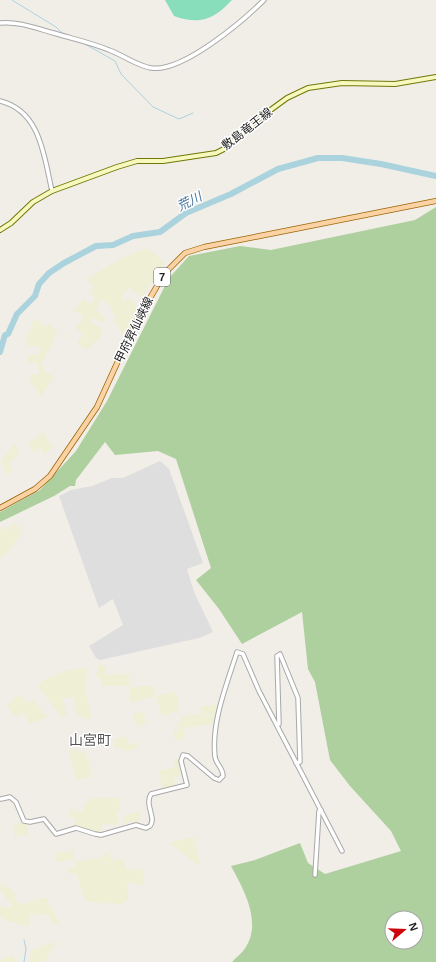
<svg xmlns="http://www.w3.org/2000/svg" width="436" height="962" font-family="Helvetica,'Noto Sans JP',sans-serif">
<rect width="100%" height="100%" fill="#f1eee8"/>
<polygon fill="#dfdede" points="160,461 169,469 203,563 187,569 194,592 213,632 199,638 100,660 96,658 89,646 123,625 113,599 99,608 59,496 71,490 92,486 112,478 123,478"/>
<g fill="#eeefd4">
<polygon points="148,248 165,264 142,297 129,287 121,297 125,301 129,298 139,308 124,336 114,320 116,316 111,312 113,308 100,299 96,311 105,317 102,323 92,317 90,322 103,330 99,339 87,350 77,344 83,334 76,328 84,317 74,310 83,299 91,305 96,297 90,295 94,286 86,279 122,258"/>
<polygon points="35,318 46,327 48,324 58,331 42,363 45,370 54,378 41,396 31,382 30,375 39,374 38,363 29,363 28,355 39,355 40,347 27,346 26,338"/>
<polygon points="43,432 53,447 45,454 40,448 34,453 28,444"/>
<polygon points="15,444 19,454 10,463 12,472 7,475 1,460"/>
<polygon points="15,523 22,532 6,554 0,557 0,527 4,530"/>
<polygon points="99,664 107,668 105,675 129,674 129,686 101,686 102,681 96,675"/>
<polygon points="87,668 86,694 91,717 85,720 76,712 74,697 62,698 67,714 61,717 38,686 47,678 68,670"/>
<polygon points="154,686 156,696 176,691 179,710 162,716 156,696 130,703 129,687"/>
<polygon points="19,694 29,704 33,700 47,717 30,724 22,711 16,717 7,706"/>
<polygon points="218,705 216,715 202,716 201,706"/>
<polygon points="144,712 146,723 136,727 133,714"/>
<polygon points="200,714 201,717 215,716 213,724 184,728 185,739 175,740 173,731 179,729 178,723 182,722 181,716"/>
<polygon points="126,736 129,744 138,743 138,748 122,751 121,747 115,749 113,740"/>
<polygon points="69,748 86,753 92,777 75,780"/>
<polygon points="179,758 183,775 174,778 175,786 163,789 159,771 175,767 174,759"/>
<polygon points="119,797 120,812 117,812 117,825 103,824 101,835 72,829 76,820 68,816 71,808 81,813 89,799"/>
<polygon points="139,811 141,816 138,824 134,824 129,821 124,824 123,816"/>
<polygon points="24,821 27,823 29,834 15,837 13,825"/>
<polygon points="194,837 201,867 169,843"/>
<polygon points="73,851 74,859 56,862 55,853"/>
<polygon points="108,852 112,860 123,859 126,870 142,868 145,883 138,886 136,882 126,884 129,897 126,902 121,904 88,902 83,895 76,873 69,874 67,868 75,867 75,861 102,858 103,854"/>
<polygon points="1,882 16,894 16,901 24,904 46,897 59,922 53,925 48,914 30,915 29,927 9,921 0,916 0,908 3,905 7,909 13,905 0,891"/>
<polygon points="57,941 44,962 30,962 31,950"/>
<polygon points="13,955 16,962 0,962 0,960"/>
</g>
<path fill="#aecf9e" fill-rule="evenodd" d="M436,207v755h-204c3,-4 8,-7 11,-11 21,-26 1,-61 -12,-85l24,-6 45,-17 8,20 17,11 76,-23 -10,-20 -41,-45 -20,-26 -15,-78 -7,-13 -6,-57 -60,32 -23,-35 -23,-29 15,-12 -35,-109 -18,-8 -43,4 -10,-13 -29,38 -1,6h-5l-16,10 -54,26v-10l40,-22 36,-39 31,-50 62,-123 20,-22 51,-10 31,4 144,-30zM392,918h24v24h-24z"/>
<path fill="#88ddba" d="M165,0h67c-19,20 -32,25 -58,16z"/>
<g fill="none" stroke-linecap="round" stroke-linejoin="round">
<g stroke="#aad3dd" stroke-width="1">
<polyline points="12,0 56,27 61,32 69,36"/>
<polyline points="83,43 115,61 121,74 153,107 179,119 193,113"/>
<polyline points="24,962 26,949 24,940"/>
</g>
<polyline stroke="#aad3dd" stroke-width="6" points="0,352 5,335 8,334 17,314 35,296 39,284 49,273 64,263 96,246 113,245 133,236 160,232 186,213 231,194 278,169 318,158 342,158 381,164 436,176"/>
<defs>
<g id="tertiary">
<path d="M0,23c19,-2 38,6 57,11 17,5 35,9 52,16 14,5 28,16 42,18 31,5 92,-47 113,-68"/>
<path d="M0,101c41,10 44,56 52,90"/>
<polyline points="277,725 279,724 277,656 280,654 298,698 300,762 296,763"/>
<path d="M1,799l9,-2 6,5 8,19 6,1 14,-3 12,15 20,-6 19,6 6,1 35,-10 10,3 4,-2c7,-8 -6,-21 1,-32l36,-9 -6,-24 2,-6 5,1 26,22 5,2 4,-4c0,-8 -7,-12 -8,-19 -4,-35 12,-73 22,-105l6,2 16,37 83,160"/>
<polyline points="315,875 319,811 321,810"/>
</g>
<polyline id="secondary" points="0,230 11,223 33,202 52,191 117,167 137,161 163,161 216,153 224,149 265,114 287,98 308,88 342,83 395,84 436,77"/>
<polyline id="primary" points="0,508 35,489 50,476 97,407 135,324 164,274 185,253 204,247 436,201"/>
</defs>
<use href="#tertiary" stroke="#a8a8a8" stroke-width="5.5"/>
<use href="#secondary" stroke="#6f7808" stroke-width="6"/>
<use href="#primary" stroke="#9a6404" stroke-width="6"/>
<use href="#tertiary" stroke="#fff" stroke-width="3.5"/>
<use href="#secondary" stroke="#f7f8be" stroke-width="4"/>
<use href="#primary" stroke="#fad2a4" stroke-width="4.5"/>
</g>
<g text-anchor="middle" stroke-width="3" stroke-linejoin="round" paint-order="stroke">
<rect fill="#fff" stroke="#646464" stroke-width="1" x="154" y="268" width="16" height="18" rx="3"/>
<g font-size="11" font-weight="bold" fill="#212121">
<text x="162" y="281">7</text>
</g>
<g font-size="12" fill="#212121" stroke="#fff">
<text transform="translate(247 129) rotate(-38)" y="4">敷島竜王線</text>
<text transform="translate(134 330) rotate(-64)" y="4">甲府昇仙峡線</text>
</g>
<g font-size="13" font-style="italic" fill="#48779f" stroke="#fff">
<text transform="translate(189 201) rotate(-27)" y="5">荒川</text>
</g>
<g font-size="14" fill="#545454" stroke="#fff">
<text x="90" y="745">山宮町</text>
</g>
</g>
<g transform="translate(404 930) rotate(71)"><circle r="19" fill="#ffffff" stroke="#a6a6a6"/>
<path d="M0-3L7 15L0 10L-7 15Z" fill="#cd050b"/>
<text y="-6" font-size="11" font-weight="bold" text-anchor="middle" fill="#212121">N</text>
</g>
</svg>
